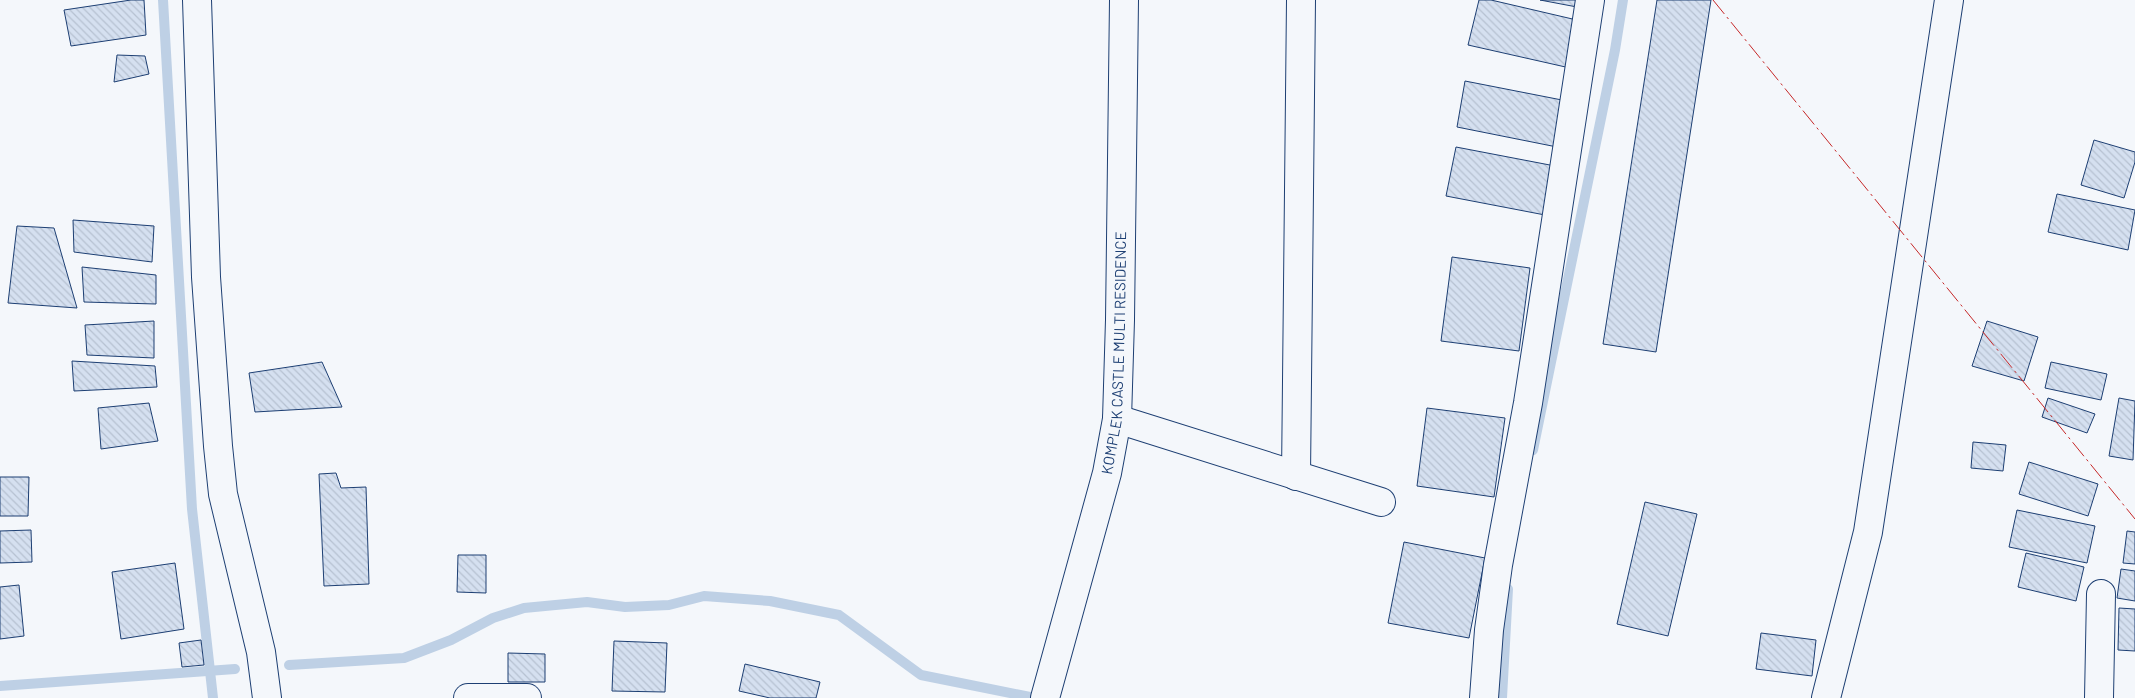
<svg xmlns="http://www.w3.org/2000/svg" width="2135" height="698" font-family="Barlow,sans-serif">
<defs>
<pattern id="building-back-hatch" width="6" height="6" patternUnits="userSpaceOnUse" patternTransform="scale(1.25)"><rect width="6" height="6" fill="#d5e0f0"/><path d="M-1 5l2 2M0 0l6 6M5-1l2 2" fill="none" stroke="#b6c1d1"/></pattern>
</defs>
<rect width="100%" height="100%" fill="#f4f7fb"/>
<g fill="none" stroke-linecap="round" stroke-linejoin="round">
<g stroke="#bed0e5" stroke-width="10">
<polyline points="163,0 192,509 213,698"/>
<polyline points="1533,450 1615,50 1623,0"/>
<polyline points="289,665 404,658 451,640 493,618 524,608 587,602 625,607 669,605 704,596 770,601 839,615 921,675 1035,698"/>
<polyline points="0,686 235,669"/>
<polyline points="1502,698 1508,589"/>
</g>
</g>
<g fill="url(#building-back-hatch)" stroke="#1d3f73">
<polygon points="131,0 144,0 146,35 71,46 64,10"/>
<polygon points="1479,0 1491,0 1581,21 1570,68 1468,45"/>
<polygon points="1540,0 1578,0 1577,7"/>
<polygon points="1657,0 1711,0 1656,352 1603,344"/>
<polygon points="117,55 145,56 149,74 114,82"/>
<polygon points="1465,81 1567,101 1557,147 1457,127"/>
<polygon points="2094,140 2135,152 2135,162 2124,198 2081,185"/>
<polygon points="1456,147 1555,166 1545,215 1446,196"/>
<polygon points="2057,194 2135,210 2128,250 2048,232"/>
<polygon points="73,220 154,226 152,262 74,252"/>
<polygon points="17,226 54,228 77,308 8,303"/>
<polygon points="1452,257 1530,268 1519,351 1441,341"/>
<polygon points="82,267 156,275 156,304 84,302"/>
<polygon points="154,321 154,358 87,355 85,325"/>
<polygon points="1987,321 2038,337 2024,381 1972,366"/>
<polygon points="72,361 155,366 157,387 74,391"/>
<polygon points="322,362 342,407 255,412 249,373"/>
<polygon points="2051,362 2107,374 2101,400 2045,388"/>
<polygon points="2048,398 2095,414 2087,433 2042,417"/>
<polygon points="2119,398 2135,401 2133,460 2109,456"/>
<polygon points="149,403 158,441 101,449 98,408"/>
<polygon points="1427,408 1505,418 1494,497 1417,486"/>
<polygon points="1973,442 2006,445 2003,471 1971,468"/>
<polygon points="2029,462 2098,484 2088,516 2019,494"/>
<polygon points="336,473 341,488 366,487 369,584 324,586 319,474"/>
<polygon points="0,477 29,477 28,516 0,516"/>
<polygon points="1645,502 1697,514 1668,636 1617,624"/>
<polygon points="2017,510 2095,526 2087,563 2009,547"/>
<polygon points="31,530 32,562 0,563 0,531"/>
<polygon points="2127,531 2135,532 2135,564 2123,563"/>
<polygon points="1404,542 1485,558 1469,638 1388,623"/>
<polygon points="2026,553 2084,567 2076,601 2018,587"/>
<polygon points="458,555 486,555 486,593 457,592"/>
<polygon points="175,563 184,629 121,639 112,572"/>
<polygon points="2121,569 2135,571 2135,601 2117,598"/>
<polygon points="19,585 24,636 0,639 0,587"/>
<polygon points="2119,608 2135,609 2135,651 2118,650"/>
<polygon points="1761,633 1816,640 1812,676 1756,669"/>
<polygon points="201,640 204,665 182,667 179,643"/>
<polygon points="614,641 667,643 665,692 612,691"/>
<polygon points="508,653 545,654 545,682 508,682"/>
<polygon points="745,664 820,682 816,698 770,698 739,691"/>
</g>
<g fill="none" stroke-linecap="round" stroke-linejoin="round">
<defs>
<g id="street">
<polyline points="197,0 206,277 218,446 223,494 261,652 267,698"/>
<polyline points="1117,419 1381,502"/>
<polyline points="1296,476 1301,0"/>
<polyline points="468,698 527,698"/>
<path id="s1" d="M1045,698l62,-225 10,-54 3,-99 4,-320"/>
<polyline points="1484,698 1489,630 1498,565 1528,403 1590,0"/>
<polyline points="1826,698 1868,532 1949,0"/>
<polyline points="2099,698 2101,594"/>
</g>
</defs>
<use href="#street" stroke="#1d3f73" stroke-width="30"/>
<use href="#street" stroke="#f4f7fb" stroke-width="28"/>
<polyline stroke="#c62828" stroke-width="1" stroke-dasharray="18 4 2.5 4" stroke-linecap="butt" points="1713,0 2135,519"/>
</g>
<g text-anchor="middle" stroke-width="4" stroke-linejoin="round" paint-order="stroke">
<g font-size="15" fill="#1d3f73" stroke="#f4f7fb">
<text dy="5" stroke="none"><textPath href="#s1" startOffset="354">KOMPLEK CASTLE MULTI RESIDENCE</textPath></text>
</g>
</g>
</svg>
